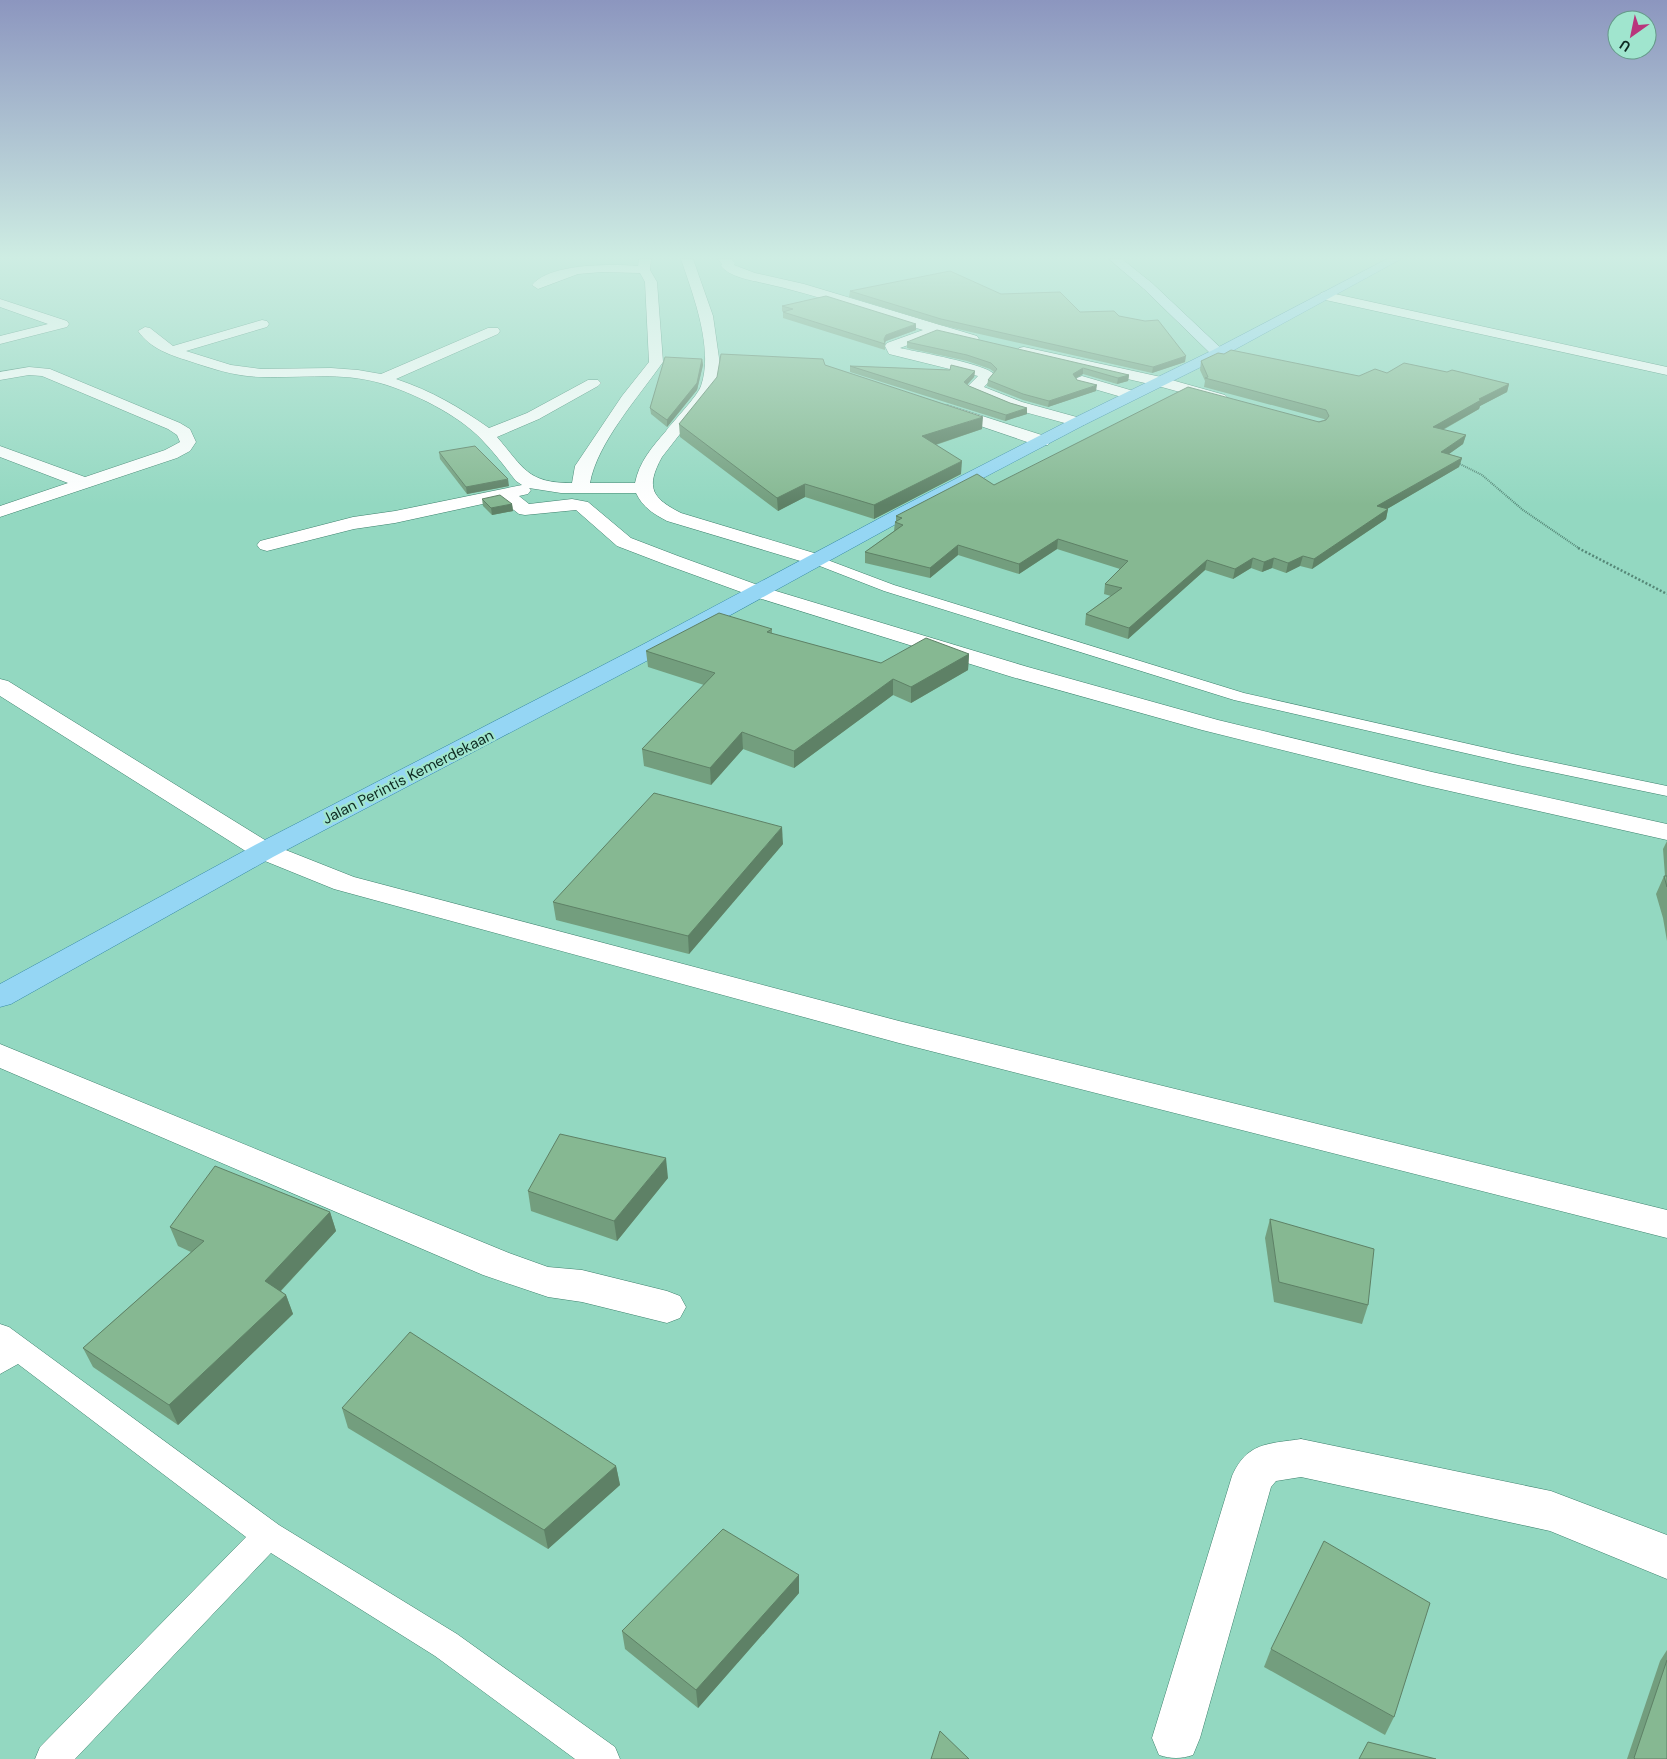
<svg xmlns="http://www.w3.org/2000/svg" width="1667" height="1759" font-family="'DM Sans',sans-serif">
<rect width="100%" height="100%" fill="#93d8c1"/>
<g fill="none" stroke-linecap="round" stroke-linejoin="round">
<defs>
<g id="service">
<polygon points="817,556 894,585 1244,693 1513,754 1667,786 1667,796 1513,764 1234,700 884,591 812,563 810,560"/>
<polygon points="0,1324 9,1327 279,1525 457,1634 615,1747 620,1759 575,1759 435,1656 271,1553 75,1759 35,1759 40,1747 246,1537 18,1364 0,1374"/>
</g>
<g id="minor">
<path d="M639,259h12l-1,11 7,12 6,80c-23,33 -66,81 -73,121h45c4,-21 17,-36 31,-52 8,-11 31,-34 35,-45 13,-38 -8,-91 -20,-127h12l20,57 7,49 -4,23 -54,69c-17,31 -10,41 19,56l143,43 3,4 -3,4 -7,2 -150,-45c-13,-7 -24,-13 -31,-28h-75l-32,-5 2,2 -3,4 -9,2 10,8 43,-5 16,3 43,36 47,18 88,32 262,79 190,53 214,52 235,52v16l-244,-55 -221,-55 -190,-53 -260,-81 -88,-32 -47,-18 -41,-36 -51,5 -6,-1 -18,-14 -106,23 -41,6 -87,22 -7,-2 -3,-4 3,-4 93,-24 42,-6 127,-26 -6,-4c-11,-14 -22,-29 -34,-41 -23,-25 -70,-48 -102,-57 -38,-11 -78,-5 -117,-6 -26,0 -50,-8 -74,-16 -19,-6 -38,-12 -51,-30l7,-4 5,1 23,18 89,-26 5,1 2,3 -2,3 -81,24 45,14 30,4 70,-1 27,2 23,4 107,-46h10l2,3 -2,3 -102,45c36,12 63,28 93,49l38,-15 61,-33h10l3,3 -3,3 -59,33 -42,18c27,31 30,46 75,46l3,-17 47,-70 27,-34 -4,-80 -5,-9 -38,-1 -24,2 -40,15 -6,-4c18,-22 80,-21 106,-19z"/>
<path d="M718,259h13l4,4 -1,2 21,8 49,11 173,52 2,3 -7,4 -34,-9 -38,14c17,4 88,16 95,27l-11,12 38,15 62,17 2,3 -2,3h-12l-62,-17 -41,-17 -3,-3 12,-12 -89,-22 -4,-8 2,-3 36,-13c-53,-16 -105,-35 -160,-47 -13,-3 -33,-6 -42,-17l1,-2z"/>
<polygon points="1326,292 1667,367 1667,375 1321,299 1320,296 1321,293"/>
<polygon points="0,299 67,321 69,324 67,327 0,344 0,336 48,324 0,307"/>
<polygon points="1024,347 1161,377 1225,395 1228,398 1225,401 1220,403 1158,386 1019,354 1017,351 1019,348"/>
<polygon points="29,367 50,369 180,423 190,429 196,442 190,451 177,458 0,517 0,506 68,483 0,457 0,446 85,477 165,450 180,442 177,435 168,429 42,376 29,375 0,380 0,372"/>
<polygon points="1082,376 1137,392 1140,395 1137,398 1132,400 1077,384 1074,381 1077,378"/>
<polygon points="948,405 1048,437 1050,441 1048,445 1036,445 942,413 940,410 942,407"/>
<polygon points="0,679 8,681 273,845 354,877 899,1021 1667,1210 1667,1238 899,1043 334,889 255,857 0,696"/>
<polygon points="0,1044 509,1253 548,1267 582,1270 667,1291 680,1296 686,1307 680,1318 667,1323 582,1302 548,1297 483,1275 0,1068"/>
<path d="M1301,1439l250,52 116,44v44l-117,-48 -249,-54 -25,4 -5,6 -71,251 -7,17c-12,4 -22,4 -34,0l-7,-17 80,-262c15,-34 36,-32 69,-37z"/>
</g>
<polygon id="secondary" points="1109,259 1122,259 1152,283 1223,350 1225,353 1223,356 1213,356 1144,289"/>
<polygon id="primary" points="1387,259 1401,259 1223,356 1084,425 907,518 656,656 273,857 11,1004 0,1007 0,984 255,845 640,646 895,510 1072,419 1213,350"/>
</defs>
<use href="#service" stroke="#3d816d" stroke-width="1"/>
<use href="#minor" stroke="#3d816d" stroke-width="1"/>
<use href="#secondary" stroke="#3d816d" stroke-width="1"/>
<use href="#primary" stroke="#3788a5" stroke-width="1"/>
<polyline stroke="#558777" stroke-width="2" stroke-dasharray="1 1" stroke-linecap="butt" points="1458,463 1482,475 1523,510 1580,549"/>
<polyline stroke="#558777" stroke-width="2.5" stroke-dasharray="2 2" stroke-linecap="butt" points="1578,548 1667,594"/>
<use href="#service" fill="#fff" fill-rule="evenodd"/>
<use href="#minor" fill="#fff" fill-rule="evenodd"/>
<use href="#secondary" fill="#caeaf9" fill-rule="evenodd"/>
<use href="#primary" fill="#95d6f4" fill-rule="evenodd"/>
</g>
<g fill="#739e7e">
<polygon points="850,291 1001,294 1080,312 1119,316 1185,362 1152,373 940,325 849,297"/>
<polygon points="782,306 916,330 886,341 885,343 885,350 783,318 783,312 782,311"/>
<polygon points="907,342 1129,375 1128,381 1117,384 1083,374 1076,378 1077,380 1096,391 1048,407 1023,400 987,386 988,380 994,372 990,369 967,361 907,348"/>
<polygon points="702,359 703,365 697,390 667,427 651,414 650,408"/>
<polygon points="1201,361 1359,376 1387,373 1447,372 1509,384 1507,392 1480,406 1479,409 1443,430 1466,435 1463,444 1449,454 1462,458 1459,467 1387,509 1388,509 1386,519 1312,569 1300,566 1286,573 1272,568 1262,572 1251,568 1233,579 1205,570 1128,639 1085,625 1086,614 1111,596 1104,594 1105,584 1120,569 1057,549 1019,574 958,555 930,578 865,563 865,552 894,531 895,522 896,521 896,516 994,485 1325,420 1324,419 1204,387 1205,381 1200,370"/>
<polygon points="825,365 982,429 936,445 961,474 874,519 805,497 778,511 680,437 679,424"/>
<polygon points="850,366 975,371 974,377 967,385 969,386 1010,403 1027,408 1027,414 1005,421 850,372"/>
<polygon points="439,452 509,486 467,494 440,459"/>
<polygon points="482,499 512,504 513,511 492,515 483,506"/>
<polygon points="772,629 772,634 881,663 969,654 968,670 911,703 893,695 794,768 743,749 711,785 644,766 642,749 704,685 648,667 646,651"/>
<polygon points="1667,841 1667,941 1663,918 1656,894 1664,876 1665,876 1663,849"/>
<polygon points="783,844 689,954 556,920 553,902"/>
<polygon points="668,1178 617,1241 531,1211 528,1191"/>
<polygon points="330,1212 336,1231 281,1291 286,1295 293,1314 178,1425 93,1367 83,1348 191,1252 178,1246 170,1227"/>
<polygon points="1270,1219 1368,1305 1362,1324 1274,1302 1265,1238"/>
<polygon points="342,1408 616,1466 620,1485 548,1549 348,1428"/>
<polygon points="799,1575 799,1593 698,1708 625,1649 622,1631"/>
<polygon points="1271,1649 1394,1717 1385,1735 1264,1667"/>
<polygon points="1667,1650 1667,1759 1627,1759 1660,1661"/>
</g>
<g fill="#5e8166">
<polygon points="916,324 916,330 886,341 883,345 884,339 886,335"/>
<polygon points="1186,356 1185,362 1152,373 1153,367"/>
<polygon points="702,359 703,365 697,390 667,427 667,420"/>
<polygon points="1083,368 1083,374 1073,380 1073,374"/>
<polygon points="975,371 974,377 964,388 964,382"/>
<polygon points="1129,375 1128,381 1117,384 1118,378"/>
<polygon points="1509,384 1507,392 1480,406 1479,409 1431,436 1433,427 1479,399"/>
<polygon points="1097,385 1096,391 1048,407 1049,401"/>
<polygon points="1027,408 1027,414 1005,421 1006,415"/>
<polygon points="983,417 982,429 922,449 922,436"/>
<polygon points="1466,435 1463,444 1439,461 1441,452"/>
<polygon points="1462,458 1459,467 1375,516 1377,506"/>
<polygon points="962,461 961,474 874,519 874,505"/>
<polygon points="508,479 509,486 467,494 466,487"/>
<polygon points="805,484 805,497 778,511 777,498"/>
<polygon points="512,504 513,511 492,515 491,508"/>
<polygon points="1388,509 1386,519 1312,569 1314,559"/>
<polygon points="1058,539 1057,549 1019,574 1019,564"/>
<polygon points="958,545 958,555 930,578 930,568"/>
<polygon points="1303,556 1300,566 1286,573 1288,563"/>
<polygon points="1253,558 1251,568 1233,579 1235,569"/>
<polygon points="1274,558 1272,568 1262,572 1264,562"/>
<polygon points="1207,560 1205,570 1128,639 1129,628"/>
<polygon points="969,654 968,670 911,703 911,687"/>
<polygon points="893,679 893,695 794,768 794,751"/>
<polygon points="742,732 743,749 711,785 710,768"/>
<polygon points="782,827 783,844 689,954 688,936"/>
<polygon points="666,1158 668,1178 617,1241 614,1221"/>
<polygon points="330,1212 336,1231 272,1300 265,1281"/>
<polygon points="286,1295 293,1314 178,1425 169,1405"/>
<polygon points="616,1466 620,1485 548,1549 544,1530"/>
<polygon points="799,1575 799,1593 698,1708 696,1690"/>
</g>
<g fill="#86b892" stroke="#5e8166">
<polygon points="950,271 1001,294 1060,292 1080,312 1114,311 1119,316 1145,321 1158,320 1186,356 1153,367 941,319 850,291"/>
<polygon points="826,296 916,324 886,335 884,339 885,344 783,312 793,309 782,306"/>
<polygon points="937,330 1129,375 1118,378 1083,368 1073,374 1077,380 1097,385 1049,401 1023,394 988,380 997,369 991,363 967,355 907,342"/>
<polygon points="1231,350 1359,376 1375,369 1387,373 1404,363 1447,372 1452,370 1509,384 1479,399 1481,400 1433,427 1466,435 1441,452 1462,458 1377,506 1388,509 1314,559 1303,556 1288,563 1274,558 1264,562 1253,558 1235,569 1207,560 1129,628 1086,614 1122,588 1105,584 1128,561 1058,539 1019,564 958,545 930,568 865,552 903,525 895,522 902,518 896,516 977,474 994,485 1188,387 1319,422 1326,420 1329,416 1326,410 1205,378 1208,377 1201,361 1218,353 1224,354"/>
<polygon points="721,354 823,359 825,365 983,417 922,436 962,461 874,505 805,484 777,498 679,424 717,377"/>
<polygon points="665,357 702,359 697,383 667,420 650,408"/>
<polygon points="951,365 975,371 964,382 969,386 1010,403 1027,408 1006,415 850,366 950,370"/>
<polygon points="475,446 508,479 466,487 439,452"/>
<polygon points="500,495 512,504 491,508 482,499"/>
<polygon points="719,613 772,629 767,632 881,663 926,638 969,654 911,687 893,679 794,751 742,732 710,768 642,749 715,673 646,651"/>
<polygon points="654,793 782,827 688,936 553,902"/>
<polygon points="1664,876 1667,876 1667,887"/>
<polygon points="560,1134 666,1158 614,1221 528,1191"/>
<polygon points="215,1166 330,1212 265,1281 286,1295 169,1405 83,1348 204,1241 170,1227"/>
<polygon points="1270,1219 1374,1249 1368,1305 1279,1282"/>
<polygon points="410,1332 616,1466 544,1530 342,1408"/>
<polygon points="723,1529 799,1575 696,1690 622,1631"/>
<polygon points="1324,1541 1430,1603 1394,1717 1271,1649"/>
<polygon points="1667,1660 1667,1759 1635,1759 1634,1758"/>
<polygon points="940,1731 969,1759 931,1759"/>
<polygon points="1368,1742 1436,1759 1359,1759"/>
</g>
<linearGradient id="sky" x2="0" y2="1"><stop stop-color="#8c96bf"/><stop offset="0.51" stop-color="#ceede3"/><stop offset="1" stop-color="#ceede3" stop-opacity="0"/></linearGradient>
<rect width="1667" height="505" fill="url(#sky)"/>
<g text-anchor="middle" stroke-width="4.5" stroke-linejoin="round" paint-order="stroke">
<g font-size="15" fill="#0d2a22" stroke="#a0e5ce">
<text transform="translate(408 777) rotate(-27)" y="5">Jalan Perintis Kemerdekaan</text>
</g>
</g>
<g transform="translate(1632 35) rotate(213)"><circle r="24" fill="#a0e5ce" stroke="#659a89"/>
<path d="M0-4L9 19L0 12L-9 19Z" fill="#b9357c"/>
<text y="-8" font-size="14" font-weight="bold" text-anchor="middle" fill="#0d2a22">U</text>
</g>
</svg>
